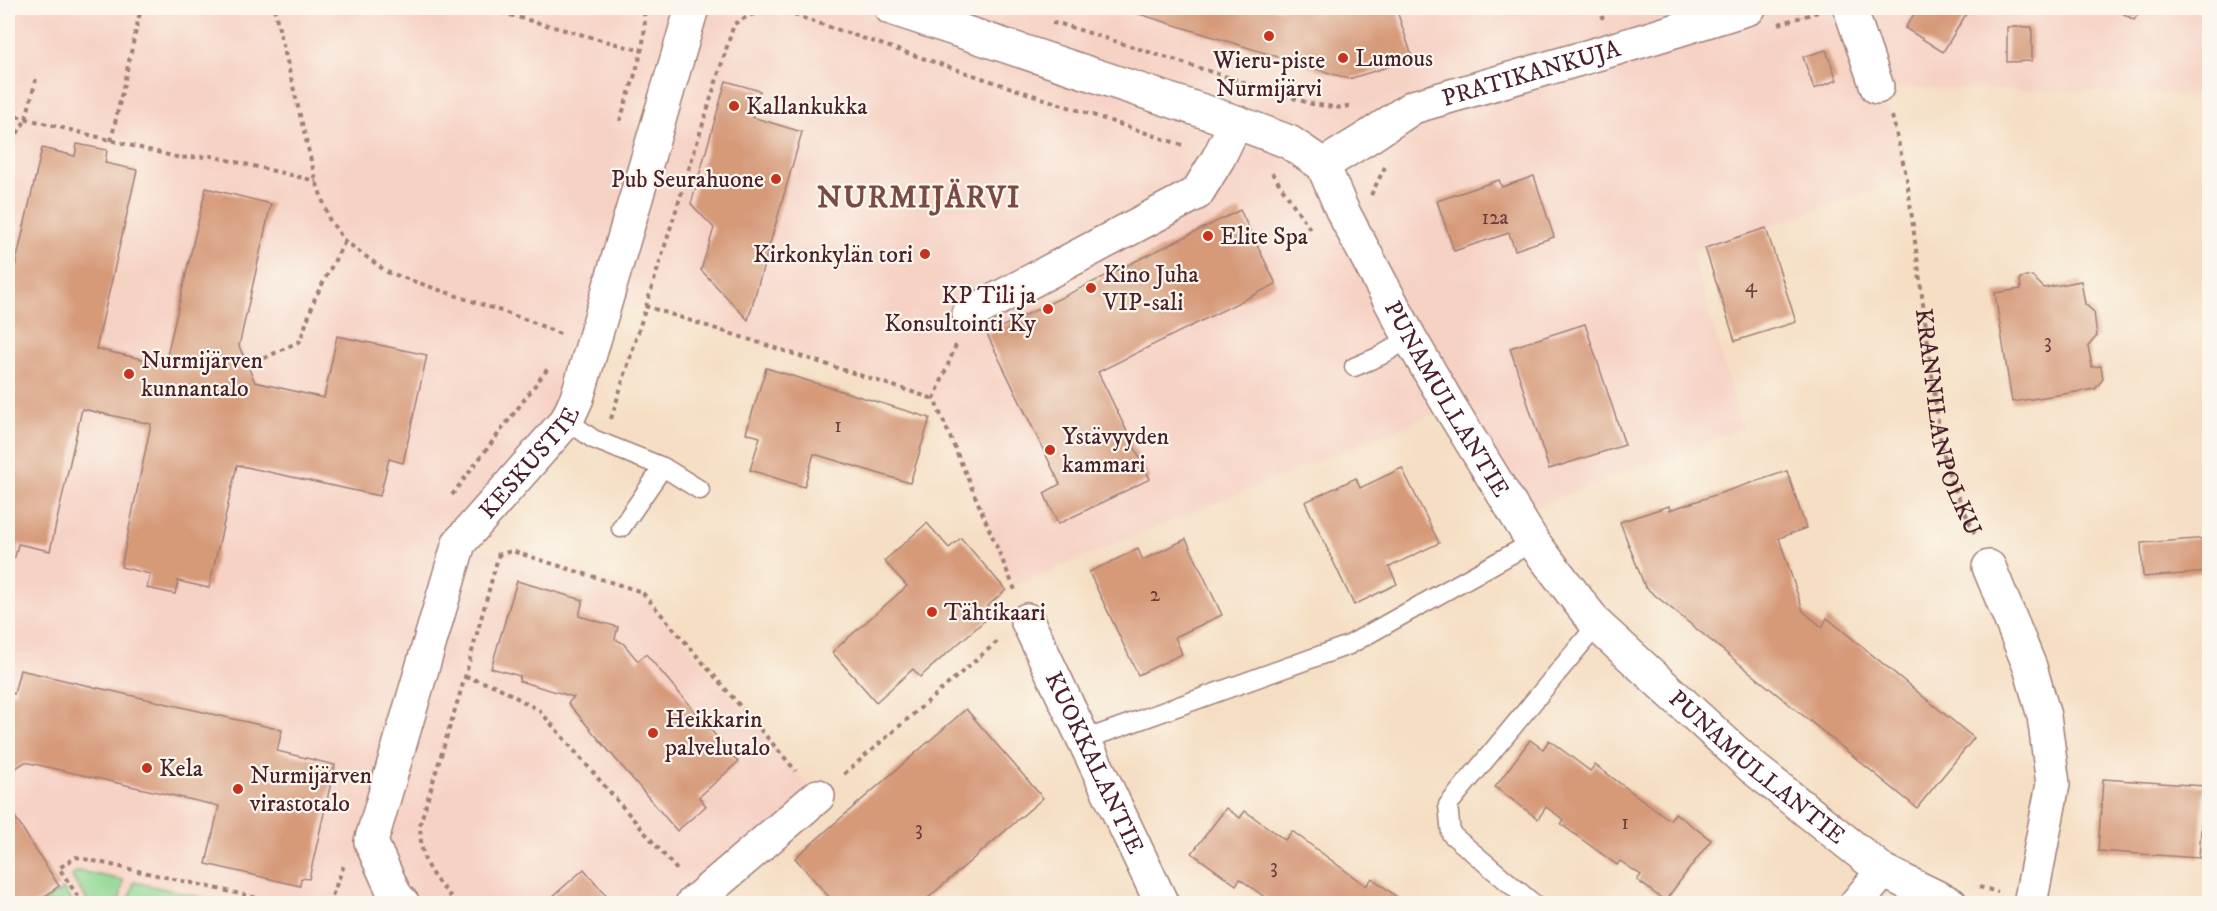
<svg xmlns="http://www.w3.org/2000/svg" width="2217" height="911" font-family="'IM FELL DW Pica',serif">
<rect width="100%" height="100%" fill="#fbf7ec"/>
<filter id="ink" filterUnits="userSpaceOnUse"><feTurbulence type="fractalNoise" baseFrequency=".0167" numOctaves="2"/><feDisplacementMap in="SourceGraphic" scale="12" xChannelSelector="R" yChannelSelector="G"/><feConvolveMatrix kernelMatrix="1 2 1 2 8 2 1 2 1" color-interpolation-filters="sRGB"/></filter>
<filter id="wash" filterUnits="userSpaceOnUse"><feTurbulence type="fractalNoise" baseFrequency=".008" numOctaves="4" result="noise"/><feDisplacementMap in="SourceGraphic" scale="24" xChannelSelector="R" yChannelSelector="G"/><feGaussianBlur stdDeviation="1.35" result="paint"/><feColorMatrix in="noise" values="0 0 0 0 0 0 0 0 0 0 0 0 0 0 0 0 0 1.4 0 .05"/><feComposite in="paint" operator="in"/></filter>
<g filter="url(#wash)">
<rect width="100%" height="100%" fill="#f5dec3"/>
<polygon fill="#f6d2c5" points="8,8 2209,8 2210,13 2203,94 1878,87 1892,118 1907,179 1692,252 1742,428 1516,514 1450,407 1013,586 934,399 645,306 602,313 577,398 460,543 498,555 512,551 642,592 818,796 692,903 8,904"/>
<g fill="#8fd691" stroke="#6c7a5e" stroke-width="1.5">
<polygon points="79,871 123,880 120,899 113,903 89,903 73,879 73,874"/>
<polygon points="134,882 226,903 128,903"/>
<polygon points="63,889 73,903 41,903"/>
</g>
<g id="blocks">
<g fill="#d69a79">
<polygon points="1120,8 1396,8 1413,59 1349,79"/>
<polygon points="1918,8 1962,8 1968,11 1943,52 1905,28"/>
<polygon points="2114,8 2142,8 2134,20"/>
<polygon points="2007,27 2032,27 2032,61 2007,62"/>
<polygon points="1826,50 1837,80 1814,89 1803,57"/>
<polygon points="726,81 760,91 752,117 802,132 748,320 701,270 714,228 691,204"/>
<polygon points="77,144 107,150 105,163 137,170 96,349 165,364 206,188 271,204 239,346 255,382 324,398 337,336 427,355 403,463 389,459 380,496 237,465 209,588 178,581 175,594 147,588 150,574 121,567 151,424 82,409 50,551 18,544 15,557 8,556 8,297 42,148 75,156"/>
<polygon points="1534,176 1554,237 1515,250 1509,233 1454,251 1437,201 1499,180 1502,187"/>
<polygon points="1240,210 1276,284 1098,372 1150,479 1058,524 1044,493 1060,484 987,334"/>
<polygon points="1766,228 1796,322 1735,341 1705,248"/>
<polygon points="2032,276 2044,288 2081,281 2085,304 2094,312 2097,336 2088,346 2092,367 2101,366 2103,379 2095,389 2012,402 1995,293 2021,289 2020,278"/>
<polygon points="1585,324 1625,445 1549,469 1510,348"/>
<polygon points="766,368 930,418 910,483 814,454 804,487 750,470 760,437 746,433"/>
<polygon points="1402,468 1439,543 1389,567 1397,584 1354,605 1305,502 1356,478 1360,488"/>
<polygon points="1787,471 1806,528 1779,538 1803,611 1822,627 1827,618 1974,738 1917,808 1645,587 1620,522 1669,506 1670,510"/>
<polygon points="927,523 949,548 961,538 1006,590 984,609 990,616 920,677 913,669 876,702 832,652 907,586 884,561"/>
<polygon points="2210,538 2210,572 2143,577 2141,543"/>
<polygon points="1186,539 1222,615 1175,637 1182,654 1138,675 1089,572 1138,549 1143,560"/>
<polygon points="517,581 583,600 579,616 618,627 615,639 623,643 638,661 646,654 738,762 699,797 706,806 677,831 568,703 574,697 519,681 520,676 491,668"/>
<polygon points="20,670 282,730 277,751 335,765 309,879 301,878 300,886 206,864 219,806 25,762 8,773 8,692 14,694"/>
<polygon points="966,709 1043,798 921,904 835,904 795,858"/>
<polygon points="1530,740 1543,749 1549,740 1590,771 1595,765 1670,820 1675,813 1711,840 1665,901 1637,880 1641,875 1620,861 1617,865 1561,824 1564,820 1546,807 1538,819 1495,787"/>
<polygon points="2103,779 2204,786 2199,858 2098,851"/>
<polygon points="8,806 59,886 34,904 8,904"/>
<polygon points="1226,808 1240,818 1245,811 1285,840 1292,831 1366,886 1372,878 1406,904 1274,904 1240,879 1236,885 1192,853"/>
<polygon points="584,869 613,904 544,904"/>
</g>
</g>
</g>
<g filter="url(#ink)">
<use href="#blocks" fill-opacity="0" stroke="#a07e77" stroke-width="1.5"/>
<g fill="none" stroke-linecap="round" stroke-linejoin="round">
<defs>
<g id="service">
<polyline points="1354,367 1380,356 1410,338"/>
<polyline points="567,420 593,439 663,467 700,490"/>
<polyline points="621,528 663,467"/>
<polyline points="1084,740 1349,645 1533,542"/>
<polyline points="1534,904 1451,834 1448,805 1597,625"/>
</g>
<g id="minor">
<polyline points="1850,8 1877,87"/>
<polyline points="969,314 1197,193 1219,157 1236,122"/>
<polyline points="1989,567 2030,667 2044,716 2053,784 2030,904"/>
<path id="s2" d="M1027,620l135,284"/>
<path id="s3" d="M403,904l-8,-9 -24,-53 88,-299 108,-123 10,-22 115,-390"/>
<polyline points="692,904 818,796"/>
<polyline points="1856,904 1883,871"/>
</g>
<g id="tertiary">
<path id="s4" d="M891,8l345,114 53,20 34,23 19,45 68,128 40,69 83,135 64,83 155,142 131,104 68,33"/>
<path id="s5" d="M1323,165l47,-29 43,-29 222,-64 114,-35"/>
</g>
</defs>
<use href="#service" stroke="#a07e77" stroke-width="21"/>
<use href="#minor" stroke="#a07e77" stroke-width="36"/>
<use href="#tertiary" stroke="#a07e77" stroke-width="36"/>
<g stroke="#a07e77" stroke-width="4" stroke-dasharray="4.5 4.5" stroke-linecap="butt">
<polyline points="274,8 316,181 329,219 345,241 387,272 530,321 560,334"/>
<polyline points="484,8 642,51"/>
<polyline points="1598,8 1603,19"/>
<polyline points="1799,8 1802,17"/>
<polyline points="1052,23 1061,24 1312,104 1342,108 1352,105"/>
<polyline points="1779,24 1818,12"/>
<polyline points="8,114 180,158 211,156 316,181"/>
<path id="s1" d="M1892,116l15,63 34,265 10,37 25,55"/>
<path d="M620,121c9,-32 31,-81 23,-113"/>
<polyline points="111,141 141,8"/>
<polyline points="8,149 26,119 36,79"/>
<polyline points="1272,173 1310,229"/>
<polyline points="1371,195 1385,167"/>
<polyline points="645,306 934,399"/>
<polyline points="956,345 934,399 1015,590"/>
<polyline points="248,366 300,341 315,298 345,241"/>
<polyline points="611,419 734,24 750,15 779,10 1185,146"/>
<polyline points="452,495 549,367"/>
<polyline points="497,555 512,551 642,592 796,771"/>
<polyline points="465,677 496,686 540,711 678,871"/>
<polyline points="844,774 999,640"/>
<polyline points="1979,887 1998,892"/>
<polyline points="83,904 59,868 76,857 285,904"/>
<polyline points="329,904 344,865"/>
<path d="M457,904c-27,-32 -36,-36 -37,-80l45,-147 35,-127"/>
</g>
<use href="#service" stroke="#fff" stroke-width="18"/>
<use href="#minor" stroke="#fff" stroke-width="33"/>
<use href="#tertiary" stroke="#fff" stroke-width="33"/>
</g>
</g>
<g fill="#c8321e" stroke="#fbf7ec" stroke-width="2">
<circle cx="1269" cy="36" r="6"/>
<circle cx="1343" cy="58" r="6"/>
<circle cx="734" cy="106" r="6"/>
<circle cx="776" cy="179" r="6"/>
<circle cx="1208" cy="236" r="6"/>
<circle cx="925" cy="254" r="6"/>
<circle cx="1091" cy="288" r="6"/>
<circle cx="1048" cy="309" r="6"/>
<circle cx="129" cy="374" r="6"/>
<circle cx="1050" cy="450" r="6"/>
<circle cx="932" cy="612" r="6"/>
<circle cx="653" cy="733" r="6"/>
<circle cx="147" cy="768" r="6"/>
<circle cx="238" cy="789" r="6"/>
</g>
<g text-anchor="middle" stroke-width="4.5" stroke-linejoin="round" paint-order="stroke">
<g font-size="21" fill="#6d3e3e">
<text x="1495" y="224">12a</text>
<text x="1751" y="292">4</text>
<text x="2048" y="348">3</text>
<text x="838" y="432">1</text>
<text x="1155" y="601">2</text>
<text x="1625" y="829">1</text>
<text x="919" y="835">3</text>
<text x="1274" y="873">3</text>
</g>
<g font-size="24" fill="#4a1f2b" stroke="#fbf7ec" text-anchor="start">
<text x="1355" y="66">Lumous</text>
<text x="1269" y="68" text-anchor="middle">Wieru-piste<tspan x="1269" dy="28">Nurmijärvi</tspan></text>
<text x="746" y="114">Kallankukka</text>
<text x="764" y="187" text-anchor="end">Pub Seurahuone</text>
<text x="1220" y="244">Elite Spa</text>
<text x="913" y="262" text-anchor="end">Kirkonkylän tori</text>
<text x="1103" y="282">Kino Juha<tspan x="1103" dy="28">VIP-sali</tspan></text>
<text x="1036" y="303" text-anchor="end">KP Tili ja<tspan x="1036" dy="28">Konsultointi Ky</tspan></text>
<text x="141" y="368">Nurmijärven<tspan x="141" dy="28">kunnantalo</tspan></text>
<text x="1062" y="444">Ystävyyden<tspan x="1062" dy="28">kammari</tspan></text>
<text x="944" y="620">Tähtikaari</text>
<text x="665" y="727">Heikkarin<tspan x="665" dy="28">palvelutalo</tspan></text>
<text x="159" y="776">Kela</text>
<text x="250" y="783">Nurmijärven<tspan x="250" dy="28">virastotalo</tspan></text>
</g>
<g font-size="24" fill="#4a1f2b" stroke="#fbf7ec">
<text dy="8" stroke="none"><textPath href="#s5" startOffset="230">PRATIKANKUJA</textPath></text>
<text dy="8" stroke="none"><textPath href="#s4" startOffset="726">PUNAMULLANTIE</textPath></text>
<text dy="8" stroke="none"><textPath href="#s1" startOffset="312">KRANNILANPOLKU</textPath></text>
<text dy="8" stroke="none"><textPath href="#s3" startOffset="489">KESKUSTIE</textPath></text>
<text dy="8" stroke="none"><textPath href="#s2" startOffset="158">KUOKKALANTIE</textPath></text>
<text dy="8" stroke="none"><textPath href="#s4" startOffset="1212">PUNAMULLANTIE</textPath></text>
</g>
<g font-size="30" font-weight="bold" letter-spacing="1.5" fill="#7b4a46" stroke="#fbf7ec">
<text x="919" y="207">NURMIJÄRVI</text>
</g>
</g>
<rect width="2217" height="911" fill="none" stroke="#fbf7ec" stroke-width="30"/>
</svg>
